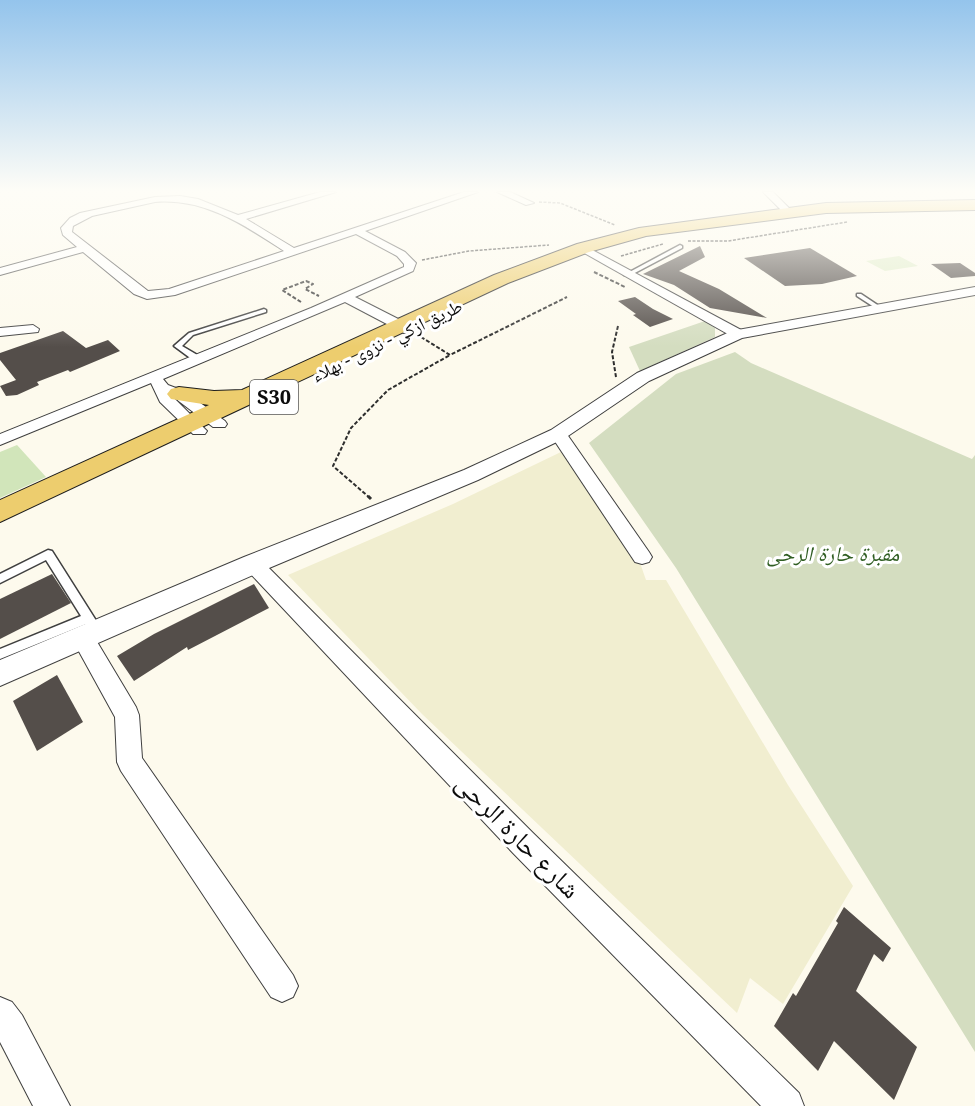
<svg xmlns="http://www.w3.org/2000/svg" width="975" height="1106" font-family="'Noto Serif','Noto Naskh Arabic',serif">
<rect width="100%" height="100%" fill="#fdfaed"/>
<polygon fill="#f1eed0" points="563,451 639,560 646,580 666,580 788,785 853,886 783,1004 750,978 737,1013 422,714 288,575 453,504"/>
<polygon fill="#d1e5ba" points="17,445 46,477 0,498 0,452"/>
<g fill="#d4ddc0">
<polygon points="705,321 715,328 715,337 640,371 629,347"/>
<polygon points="735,352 751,363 972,459 975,455 975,1052 676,568 589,443 676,374"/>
</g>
<polygon fill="#e1edcb" points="899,256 918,266 885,271 866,261"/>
<g fill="#544e4a">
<polygon points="700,246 705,257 679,271 719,289 767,318 710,308 674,285 643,274"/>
<polygon points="810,248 857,276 822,284 785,286 744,258"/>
<polygon points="960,263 975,273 975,276 951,278 931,264"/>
<polygon points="635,297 653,309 673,319 650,327 633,315 636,314 618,301"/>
<polygon points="63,331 86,348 108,340 120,351 70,372 68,370 37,382 39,385 17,395 6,396 0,386 16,380 0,360 0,353"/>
<polygon points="52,574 71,603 0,639 0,599"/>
<polygon points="254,584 269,608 188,650 187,647 134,681 117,656 154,634"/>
<polygon points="57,675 83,722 37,751 13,701"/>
<polygon points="844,907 891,948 883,962 874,954 856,991 917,1047 894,1100 834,1041 818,1071 774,1026 793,993 796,996 838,923 836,921"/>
</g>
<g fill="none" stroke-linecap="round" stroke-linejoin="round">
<defs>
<g id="service">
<polygon points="680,245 682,246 682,248 629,276 624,275"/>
<polygon points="857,294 861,294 882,308 877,309 857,296"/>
<polygon points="264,309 266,310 266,312 193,335 182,346 199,356 199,360 193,360 174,346 189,333"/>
<path d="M48,550l4,1 50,79 -2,3c-8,3 -10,-2 -14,-9l-86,35v-10l81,-33 -35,-56 -46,23v-9z"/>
</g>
<g id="minor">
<path d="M320,192h16l-90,27 48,29 170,-56h14l-113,39 40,21 11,11 -3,8 -58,26 59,30 1,3 -1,3h-10l-59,-31 -182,77 5,6 16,6 41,30 2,3 -2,3h-12l-41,-31 35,35 -2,3h-12l-33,-32 -9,-19 -151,62v-11l311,-126 93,-41v-3l-7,-8 -41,-22 -181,61 -28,4 -13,-5 -51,-42 -83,23v-7l77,-21 -14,-12 -2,-7 9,-10 10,-5 75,-16 25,-1 18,3 40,16zM155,202c50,-4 89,23 129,49l-115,38 -21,2 -76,-59 1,-6 19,-10z"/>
<polygon points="497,192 510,192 534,203 526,205"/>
<polygon points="763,192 773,192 791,210 791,214 785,214"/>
<polygon points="583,245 743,331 745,334 738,338 733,337 579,250 579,246"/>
<polygon points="33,325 39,329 38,332 0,336 0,328"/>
<polygon points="558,429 564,430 649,552 652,557 649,562 642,564 635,562 550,434"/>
<polygon points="253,556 260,559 533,833 799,1093 804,1106 761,1106 513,853 246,569 243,564 246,559"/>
<polygon points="82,628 90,630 136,707 139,715 142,758 293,975 298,986 293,997 282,1002 271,997 121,771 117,762 115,717 71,637 74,630"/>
<polygon points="0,997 12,1002 22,1015 70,1106 33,1106 0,1042"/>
</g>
<polygon id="tertiary" points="975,287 975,295 742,338 649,381 565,438 478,480 262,571 0,686 0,660 244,557 464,470 551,430 637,373 732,331"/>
<polygon id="primary" points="975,200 975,210 826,213 646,236 589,252 508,283 0,522 0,500 209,405 171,399 167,394 171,389 179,387 214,391 242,390 494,275 577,244 639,228 826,203"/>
</defs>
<use href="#service" stroke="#3f3f3f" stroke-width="3"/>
<use href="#minor" stroke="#3f3f3f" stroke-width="2"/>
<use href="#tertiary" stroke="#3f3f3f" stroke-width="2"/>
<use href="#primary" stroke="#1d1d1d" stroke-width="2"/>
<g stroke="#2e2e2e" stroke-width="1.5" stroke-dasharray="3 1.5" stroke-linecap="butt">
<polyline points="539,202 560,203 615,225"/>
<polyline points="688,241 728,241 847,222"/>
<polyline points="621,256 663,244"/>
<polyline points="422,260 469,251 549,245"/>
</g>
<g stroke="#2e2e2e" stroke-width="2" stroke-dasharray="4 2" stroke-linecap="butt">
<polyline points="594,272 625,287"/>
<polyline points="301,302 282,290 306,281 313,284 305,289 319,296"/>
<polyline points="421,337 450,355 567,297"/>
<polyline points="616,377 612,352 618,326"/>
<polyline points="370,498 333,466 351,428 388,390 450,355"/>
</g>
<polyline stroke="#2e2e2e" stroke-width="3" stroke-dasharray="6 3" stroke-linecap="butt" points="368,496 371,499"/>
<use href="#service" fill="#fff" fill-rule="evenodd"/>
<use href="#minor" fill="#fff" fill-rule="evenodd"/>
<use href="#tertiary" fill="#fff" fill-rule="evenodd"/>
<use href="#primary" fill="#edcd6e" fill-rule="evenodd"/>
</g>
<linearGradient id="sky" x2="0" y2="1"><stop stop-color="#94c4ec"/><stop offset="0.55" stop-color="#fefdf7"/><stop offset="1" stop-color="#fefdf7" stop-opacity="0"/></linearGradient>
<rect width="975" height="347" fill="url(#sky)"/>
<g text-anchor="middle" stroke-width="6" stroke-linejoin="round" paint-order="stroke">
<g font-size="18" fill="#0c0c0c" stroke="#fff">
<text transform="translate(387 341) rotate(-26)" y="6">طريق ازكي - نزوى - بهلاء</text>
</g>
<rect fill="#fff" stroke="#555" stroke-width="1.5" x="250" y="380" width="48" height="34" rx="4.5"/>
<g font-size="20" font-weight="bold" fill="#0c0c0c">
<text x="274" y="404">S30</text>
</g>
<g font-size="21" font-style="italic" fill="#305e23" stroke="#fff">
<text x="833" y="561">مقبرة حارة الرحى</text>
</g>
<g font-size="26" fill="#0c0c0c" stroke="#fff">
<text transform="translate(518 836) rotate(45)" y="9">شارع حارة الرحى</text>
</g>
</g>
</svg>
